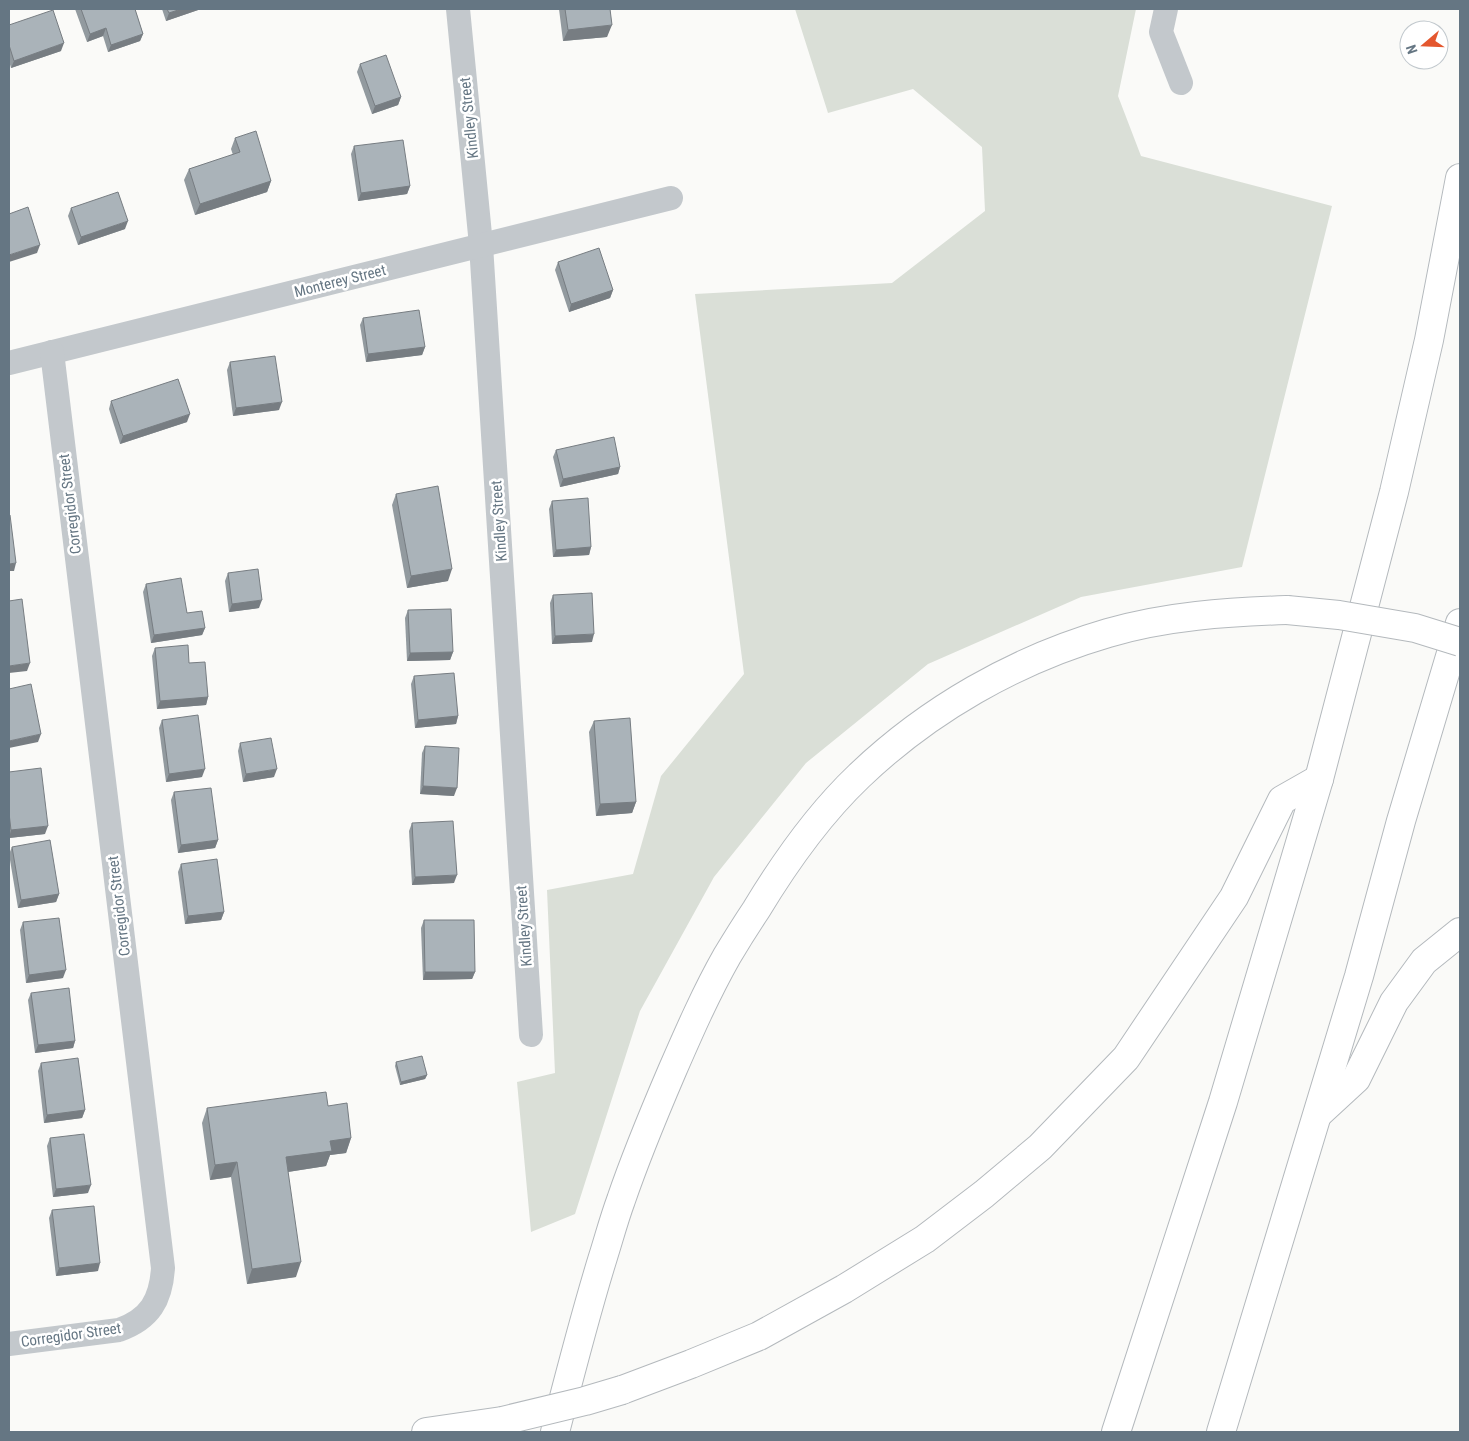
<svg xmlns="http://www.w3.org/2000/svg" width="1469" height="1441" font-family="'Roboto Condensed',sans-serif">
<rect width="100%" height="100%" fill="#fafaf8"/>
<polygon fill="#dadfd7" points="795,9 1136,9 1118,96 1141,156 1332,206 1242,567 1081,597 928,664 806,763 714,877 640,1011 575,1214 531,1232 517,1082 555,1073 547,890 633,874 661,776 744,674 695,294 892,283 985,211 982,147 913,89 828,113"/>
<g fill="none" stroke-linecap="round" stroke-linejoin="round">
<defs>
<g id="highway">
<polyline points="1318,1114 1356,1079 1394,1002 1424,961 1460,932"/>
<polyline points="622,1390 691,1364 759,1336 844,1289 925,1239 984,1194 1040,1147 1126,1058 1234,897 1282,800 1319,779"/>
<polyline points="426,1432 502,1421"/>
<path d="M555,1432c15,-58 30,-117 48,-175 6,-19 11,-38 18,-57 15,-44 33,-87 51,-129 17,-39 34,-78 55,-115 9,-15 19,-31 29,-46 29,-48 62,-95 103,-134 69,-66 156,-116 249,-143 58,-17 119,-21 179,-23"/>
<polyline points="1116,1432 1223,1102 1319,779 1394,492 1429,340 1460,178"/>
<polyline points="1221,1432 1359,976 1401,821 1460,623"/>
</g>
</defs>
<use href="#highway" stroke="#b4b9bd" stroke-width="30"/>
<g stroke="#c3c8cc" stroke-width="24">
<polyline points="458,9 481,245 531,1035"/>
<polyline points="1166,9 1161,32 1181,83"/>
<polyline points="9,363 671,198"/>
<path d="M9,1344l110,-14c31,-11 42,-30 44,-62l-111,-916"/>
</g>
<use href="#highway" stroke="#fff" stroke-width="28"/>
<defs>
<g id="highway-bridge">
<polyline points="1287,610 1339,615 1415,628 1460,642"/>
<polyline points="502,1421 585,1401 622,1390"/>
</g>
</defs>
<use href="#highway-bridge" stroke="#b4b9bd" stroke-width="30" stroke-linecap="butt"/>
<use href="#highway-bridge" stroke="#fff" stroke-width="28"/>
</g>
<g fill="#929a9f">
<polygon points="75,9 135,9 143,34 140,41 108,52 103,36 87,42"/>
<polygon points="162,9 201,9 166,21"/>
<polygon points="559,9 610,9 607,37 563,41"/>
<polygon points="9,25 61,51 11,68 9,61"/>
<polygon points="360,64 401,97 398,105 372,114 357,72"/>
<polygon points="235,138 271,181 267,192 195,215 184,180 189,169 233,155 231,149"/>
<polygon points="354,146 410,186 407,194 358,201 351,154"/>
<polygon points="71,208 125,229 78,245 68,216"/>
<polygon points="558,262 613,290 610,298 569,312 555,270"/>
<polygon points="363,318 425,347 422,355 366,362 360,325"/>
<polygon points="230,362 279,410 233,416 227,370"/>
<polygon points="111,401 187,422 120,444 109,409"/>
<polygon points="556,450 620,467 618,474 560,487 553,457"/>
<polygon points="396,494 448,581 407,588 392,505"/>
<polygon points="552,501 591,547 589,555 553,557 549,509"/>
<polygon points="228,573 259,608 229,612 225,581"/>
<polygon points="146,584 187,613 205,628 202,635 151,643 143,592"/>
<polygon points="553,595 592,642 552,644 550,603"/>
<polygon points="408,610 453,652 450,660 407,661 405,618"/>
<polygon points="155,648 189,663 208,697 206,705 157,709 152,656"/>
<polygon points="414,676 458,716 456,724 415,728 411,684"/>
<polygon points="162,720 202,777 166,782 159,728"/>
<polygon points="594,721 636,802 632,813 596,816 589,732"/>
<polygon points="240,743 274,777 243,782 238,751"/>
<polygon points="425,746 454,796 420,794 422,753"/>
<polygon points="9,772 45,834 9,838"/>
<polygon points="174,792 218,840 215,848 178,853 171,800"/>
<polygon points="412,823 454,883 412,885 409,831"/>
<polygon points="12,847 59,894 56,902 18,908 9,854"/>
<polygon points="181,864 224,912 221,920 185,924 178,872"/>
<polygon points="424,920 475,972 472,979 423,980 421,928"/>
<polygon points="23,922 63,978 26,983 20,930"/>
<polygon points="31,993 75,1041 73,1048 35,1053 28,1000"/>
<polygon points="396,1062 427,1075 425,1079 400,1085 395,1066"/>
<polygon points="41,1063 85,1110 82,1118 44,1123 38,1071"/>
<polygon points="328,1106 351,1138 346,1153 330,1155 326,1166 288,1172 296,1277 247,1284 231,1177 210,1180 202,1123 207,1108"/>
<polygon points="50,1138 88,1193 53,1197 47,1146"/>
<polygon points="52,1210 98,1271 56,1276 49,1218"/>
</g>
<g fill="#777d82">
<polygon points="181,9 201,9 166,21 169,13"/>
<polygon points="612,25 607,37 563,41 568,30"/>
<polygon points="106,28 103,36 87,42 90,34"/>
<polygon points="143,34 140,41 108,52 111,45"/>
<polygon points="64,43 61,51 11,68 14,61"/>
<polygon points="401,97 398,105 372,114 375,106"/>
<polygon points="271,181 267,192 195,215 200,204"/>
<polygon points="410,186 407,194 358,201 361,193"/>
<polygon points="128,221 125,229 78,245 81,237"/>
<polygon points="40,245 37,253 9,262 9,255"/>
<polygon points="613,290 610,298 569,312 571,304"/>
<polygon points="425,347 422,355 366,362 368,354"/>
<polygon points="282,402 279,410 233,416 236,408"/>
<polygon points="190,414 187,422 120,444 123,436"/>
<polygon points="620,467 618,474 560,487 563,479"/>
<polygon points="591,547 589,555 553,557 556,550"/>
<polygon points="16,563 14,571 9,571 9,564"/>
<polygon points="452,569 448,581 407,588 411,576"/>
<polygon points="262,600 259,608 229,612 232,604"/>
<polygon points="205,628 202,635 151,643 154,635"/>
<polygon points="594,634 592,642 552,644 555,636"/>
<polygon points="453,652 450,660 407,661 410,653"/>
<polygon points="30,663 27,671 9,673 9,666"/>
<polygon points="208,697 206,705 157,709 160,701"/>
<polygon points="458,716 456,724 415,728 418,720"/>
<polygon points="41,734 38,742 9,748 9,741"/>
<polygon points="205,769 202,777 166,782 169,774"/>
<polygon points="277,769 274,777 243,782 246,774"/>
<polygon points="423,786 457,788 454,796 420,794"/>
<polygon points="636,802 632,813 596,816 600,804"/>
<polygon points="48,826 45,834 9,838 11,830"/>
<polygon points="218,840 215,848 178,853 181,845"/>
<polygon points="457,875 454,883 412,885 415,877"/>
<polygon points="59,894 56,902 18,908 21,900"/>
<polygon points="224,912 221,920 185,924 188,916"/>
<polygon points="66,970 63,978 26,983 29,975"/>
<polygon points="425,972 475,972 472,979 423,980"/>
<polygon points="75,1041 73,1048 35,1053 38,1045"/>
<polygon points="427,1075 425,1079 400,1085 401,1082"/>
<polygon points="85,1110 82,1118 44,1123 47,1115"/>
<polygon points="351,1138 346,1153 330,1155 326,1166 281,1173 286,1157 330,1141"/>
<polygon points="237,1162 231,1177 210,1180 215,1165"/>
<polygon points="91,1185 88,1193 53,1197 56,1189"/>
<polygon points="301,1262 296,1277 247,1284 252,1269"/>
<polygon points="100,1263 98,1271 56,1276 59,1268"/>
</g>
<g fill="#aab3b9" stroke="#777d82">
<polygon points="81,9 135,9 143,34 111,45 106,28 90,34"/>
<polygon points="167,9 181,9 169,13"/>
<polygon points="565,9 610,9 612,25 568,30"/>
<polygon points="53,10 64,43 14,61 9,45 9,25"/>
<polygon points="386,55 401,97 375,106 360,64"/>
<polygon points="256,131 271,181 200,204 189,169 240,152 235,138"/>
<polygon points="403,140 410,186 361,193 354,146"/>
<polygon points="118,192 128,221 81,237 71,208"/>
<polygon points="28,207 40,245 9,255 9,214"/>
<polygon points="599,248 613,290 571,304 558,262"/>
<polygon points="419,310 425,347 368,354 363,318"/>
<polygon points="275,356 282,402 236,408 230,362"/>
<polygon points="178,379 190,414 123,436 111,401"/>
<polygon points="614,437 620,467 563,479 556,450"/>
<polygon points="438,486 452,569 411,576 396,494"/>
<polygon points="588,498 591,547 556,550 552,501"/>
<polygon points="9,515 10,515 16,563 9,564"/>
<polygon points="258,569 262,600 232,604 228,573"/>
<polygon points="181,578 187,613 202,611 205,628 154,635 146,584"/>
<polygon points="592,593 594,634 555,636 553,595"/>
<polygon points="22,599 30,663 9,666 9,601"/>
<polygon points="451,609 453,652 410,653 408,610"/>
<polygon points="188,645 189,663 205,662 208,697 160,701 155,648"/>
<polygon points="454,673 458,716 418,720 414,676"/>
<polygon points="31,684 41,734 9,741 9,689"/>
<polygon points="198,715 205,769 169,774 162,720"/>
<polygon points="630,718 636,802 600,804 594,721"/>
<polygon points="271,738 277,769 246,774 240,743"/>
<polygon points="425,746 459,748 457,788 423,786"/>
<polygon points="41,768 48,826 11,830 9,813 9,772"/>
<polygon points="211,788 218,840 181,845 174,792"/>
<polygon points="453,821 457,875 415,877 412,823"/>
<polygon points="50,840 59,894 21,900 12,847"/>
<polygon points="217,859 224,912 188,916 181,864"/>
<polygon points="59,918 66,970 29,975 23,922"/>
<polygon points="424,920 474,920 475,972 425,972"/>
<polygon points="69,988 75,1041 38,1045 31,993"/>
<polygon points="422,1056 427,1075 401,1082 396,1062"/>
<polygon points="78,1058 85,1110 47,1115 41,1063"/>
<polygon points="326,1092 328,1106 347,1103 351,1138 330,1141 332,1151 286,1157 301,1262 252,1269 237,1162 215,1165 207,1108"/>
<polygon points="84,1134 91,1185 56,1189 50,1138"/>
<polygon points="94,1206 100,1263 59,1268 52,1210"/>
</g>
<g text-anchor="middle" stroke-width="5" stroke-linejoin="round" paint-order="stroke">
<g font-size="15" fill="#657683" stroke="#fff">
<text transform="translate(469 118) rotate(-96)" y="5">Kindley Street</text>
<text transform="translate(340 281) rotate(-14)" y="5">Monterey Street</text>
<text transform="translate(70 504) rotate(-97)" y="5">Corregidor Street</text>
<text transform="translate(499 521) rotate(-94)" y="5">Kindley Street</text>
<text transform="translate(119 906) rotate(-97)" y="5">Corregidor Street</text>
<text transform="translate(524 926) rotate(-94)" y="5">Kindley Street</text>
<text transform="translate(71 1335) rotate(-8)" y="5">Corregidor Street</text>
</g>
</g>
<rect width="1469" height="1441" fill="none" stroke="#657683" stroke-width="20"/>
<g transform="translate(1424 45) rotate(251)"><circle r="24" fill="#ffffff" stroke="#c1c8cd"/>
<path d="M0-4L9 19L0 12L-9 19Z" fill="#e4572e"/>
<text y="-8" font-size="14" font-weight="bold" text-anchor="middle" fill="#657683">N</text>
</g>
</svg>
